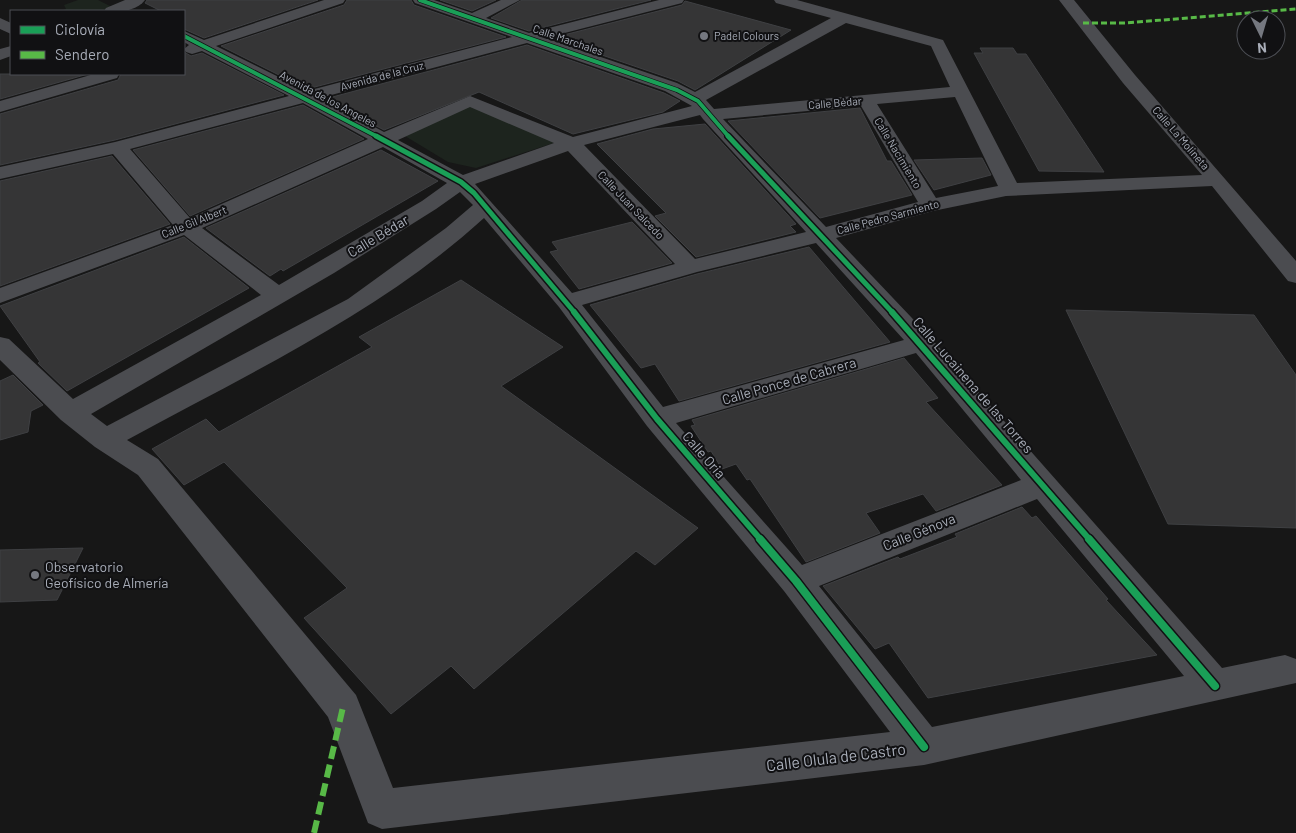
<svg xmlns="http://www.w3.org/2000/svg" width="1296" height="833" font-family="Barlow,sans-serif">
<rect width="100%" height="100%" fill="#171717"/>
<g fill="#1d241e">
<polygon points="78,0 98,0 112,7 101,11 60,11 66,9 64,5"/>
<polygon points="470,101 557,142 476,168 448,162 405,136"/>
</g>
<g fill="#353536" stroke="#3f4043">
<polygon points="147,0 318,0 204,38 184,29 184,11 161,11 145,3"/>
<polygon points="347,0 411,0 414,5 506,37 307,89 221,46 344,5"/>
<polygon points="440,0 496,0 472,11"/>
<polygon points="522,0 651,0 529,31 491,18"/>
<polygon points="685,1 791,30 695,90 678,81 552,38 682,5"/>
<polygon points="527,45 664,93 680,101 663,112 573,134 479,92 384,130 325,99"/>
<polygon points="980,48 1013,48 1017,54 1026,54 1104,172 1039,171 974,53 983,53"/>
<polygon points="184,52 191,56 202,53 284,95 115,140 0,165 0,114 118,80 121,74 184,74"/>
<polygon points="0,74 88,74 0,99"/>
<polygon points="303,105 364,139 190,216 133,150"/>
<polygon points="860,108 887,161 891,161 912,195 820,218 728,121"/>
<polygon points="705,124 796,224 790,226 796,232 696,257 655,216 666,213 597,144 653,129"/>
<polygon points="381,150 438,181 283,271 281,269 270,276 206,228"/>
<polygon points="112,156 170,224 0,286 0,181"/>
<polygon points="982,158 991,175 934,190 914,160"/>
<polygon points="632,222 672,263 579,289 550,252 558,250 552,242"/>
<polygon points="184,237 249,288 67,391 38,363 40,362 0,306"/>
<polygon points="809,247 890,342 679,401 655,364 641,368 590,305 697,274"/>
<polygon points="461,280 563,347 501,386 698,528 655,565 636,551 474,689 451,666 391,714 304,618 347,588 224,462 184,485 152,449 206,419 219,432 372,347 359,337"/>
<polygon points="1066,310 1254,315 1296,375 1296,528 1168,524"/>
<polygon points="904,358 938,398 926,402 1002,485 936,511 923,494 866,513 880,533 806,562 750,479 747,480 736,464 722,469 711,451 708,452 691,426 695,425 692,420"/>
<polygon points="13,375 43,405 31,411 28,432 0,440 0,381"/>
<polygon points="1022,507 1032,518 1036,516 1108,599 1106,600 1157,655 928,698 889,643 875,649 823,586 898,557 900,559 957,537 955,534"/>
<polygon points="83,548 57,600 0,602 0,550"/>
</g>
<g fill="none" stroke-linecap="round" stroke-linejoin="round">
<g fill="#4b4c50" fill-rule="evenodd">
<path d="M125,0h20c-9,12 -28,12 -41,11l2,-3z"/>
<path d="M324,0h21l-2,3 -127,43 91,45 205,-54 -97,-34 -2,-3h21l38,13 29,-13h19l-34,18 43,15 130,-33h25l-2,3 -137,35 132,45 18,9 136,-74 -55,-15 -2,-3h23l146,40 74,143 185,-8 -79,-92 -64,-83h15l61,75 161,186v22l-8,-2 -76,-95 -206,10 -73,15 -97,27 94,99 292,331 63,-13 11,4v24l-372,82 -542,64 -14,-6 -40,-106 -190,-242 -43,-28 -34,-27 -61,-60v-23l9,2 64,60 188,-104 -77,-60 -184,68v-15l173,-63 -60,-71 -113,25v-12l115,-25 174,-46 -87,-45 -10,3 -6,-2 -2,-3 5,-4 -5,-3v-11l20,9zM846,23l85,23 19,41 -236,22 -8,-9zM527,43l138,48 27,15 -119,31 -103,-41 -86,36 -64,-34zM955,97l43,89 -62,12 -59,-94zM303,103l65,36 -178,79 -60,-69zM861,106l57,96 -92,25 -103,-108zM470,107l84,36 -91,32 -65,-35zM700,115l3,4 103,113 -111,27 -111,-114zM383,147l64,36 -25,18 -143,84 -77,-57zM568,151l107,113 -103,29 -97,-109zM460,192l13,13 -27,23 -98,71 -241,127 -16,-12 243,-141 102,-64zM484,218l75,89 88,119 137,165 106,141 -497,56 -37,-93 -198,-236 -31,-19c122,-67 253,-127 357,-222zM816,243l88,97 -241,67 -81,-102 115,-33zM916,353l105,127 -219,85 -126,-142zM1037,499l147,177 -252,51 -113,-141z"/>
<polygon points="0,18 11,23 11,34 0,29"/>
<polygon points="11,46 11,56 0,60 0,49"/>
<polygon points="94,74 119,74 117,78 0,112 0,101"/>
</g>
<polyline stroke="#58b947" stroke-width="3" stroke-dasharray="6 3" stroke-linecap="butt" points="1083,23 1126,23 1296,9"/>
<polyline stroke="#58b947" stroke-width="6" stroke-dasharray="13 6" stroke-linecap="butt" points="314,833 343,707"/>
<defs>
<g id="cycleway-far3">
<polyline points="420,0 677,90 698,101 729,137"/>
<polyline points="184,36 378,137"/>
</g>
<g id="cycleway-far2">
<polyline points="376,136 461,182 474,193 575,313"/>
<polyline points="728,136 893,313"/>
</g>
<g id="cycleway-far1">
<polyline points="574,312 657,419 761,540"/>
<polyline points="892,312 1090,540"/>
</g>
<g id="cycleway">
<polyline points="760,539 796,581 924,747"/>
<polyline points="1089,539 1215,686"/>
</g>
</defs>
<use href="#cycleway-far3" stroke="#111113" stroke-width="5.5"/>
<use href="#cycleway-far2" stroke="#111113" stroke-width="8"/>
<use href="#cycleway-far1" stroke="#111113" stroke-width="9"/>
<use href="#cycleway" stroke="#111113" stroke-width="11"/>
<use href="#cycleway-far3" stroke="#1a9f57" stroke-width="4"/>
<use href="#cycleway-far2" stroke="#1a9f57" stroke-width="5"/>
<use href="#cycleway-far1" stroke="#1a9f57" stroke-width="6"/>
<use href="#cycleway" stroke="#1a9f57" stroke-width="8"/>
</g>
<g fill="#757880" stroke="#111113" stroke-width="2">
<circle cx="704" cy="36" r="5"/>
<circle cx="35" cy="575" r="5"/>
</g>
<g text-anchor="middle" stroke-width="4" stroke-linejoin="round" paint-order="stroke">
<g font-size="11" fill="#a8adb8" stroke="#111113" text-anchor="start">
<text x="714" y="40">Padel Colours</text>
</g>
<g font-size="11" fill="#a8adb8" stroke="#111113">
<text transform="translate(568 40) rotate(19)" y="4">Calle Marchales</text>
<text transform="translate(382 76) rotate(-15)" y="4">Avenida de la Cruz</text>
<text transform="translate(328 99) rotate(28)" y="4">Avenida de los Angeles</text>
<text transform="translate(835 103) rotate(-5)" y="4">Calle Bédar</text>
<text transform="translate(1181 138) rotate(49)" y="4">Calle La Molineta</text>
<text transform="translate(898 153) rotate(59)" y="4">Calle Nacimiento</text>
<text transform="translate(631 205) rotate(46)" y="4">Calle Juan Salcedo</text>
<text transform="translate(888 217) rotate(-15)" y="4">Calle Pedro Sarmiento</text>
<text transform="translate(194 222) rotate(-22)" y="4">Calle Gil Albert</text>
</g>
<g font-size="14" fill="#a8adb8" stroke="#111113">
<text transform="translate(378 236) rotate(-31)" y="5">Calle Bédar</text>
<text transform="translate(789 381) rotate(-16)" y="5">Calle Ponce de Cabrera</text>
<text transform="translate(973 385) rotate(49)" y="5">Calle Lucainena de las Torres</text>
<text transform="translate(704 455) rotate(49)" y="5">Calle Oria</text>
<text transform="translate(919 532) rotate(-22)" y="5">Calle Génova</text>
</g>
<g font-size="14" fill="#a8adb8" stroke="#111113" text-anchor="start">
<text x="45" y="572">Observatorio<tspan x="45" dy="16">Geofísico de Almería</tspan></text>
</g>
<g font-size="16" fill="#a8adb8" stroke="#111113">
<text transform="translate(836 757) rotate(-7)" y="6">Calle Olula de Castro</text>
</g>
</g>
<rect x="10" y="10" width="175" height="65" fill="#111113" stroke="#4d4f55"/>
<rect x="20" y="26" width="25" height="8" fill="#1a9f57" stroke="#4d4f55"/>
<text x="55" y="35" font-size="15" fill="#a8adb8">Ciclovía</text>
<rect x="20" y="51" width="25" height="8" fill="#58b947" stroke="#4d4f55"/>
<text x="55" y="60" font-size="15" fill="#a8adb8">Sendero</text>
<g transform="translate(1261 35) rotate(175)"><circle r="24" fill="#111113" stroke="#4d4f55"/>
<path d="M0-4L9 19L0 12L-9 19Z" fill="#757880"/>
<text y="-8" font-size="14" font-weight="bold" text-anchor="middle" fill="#a8adb8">N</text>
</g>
</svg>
